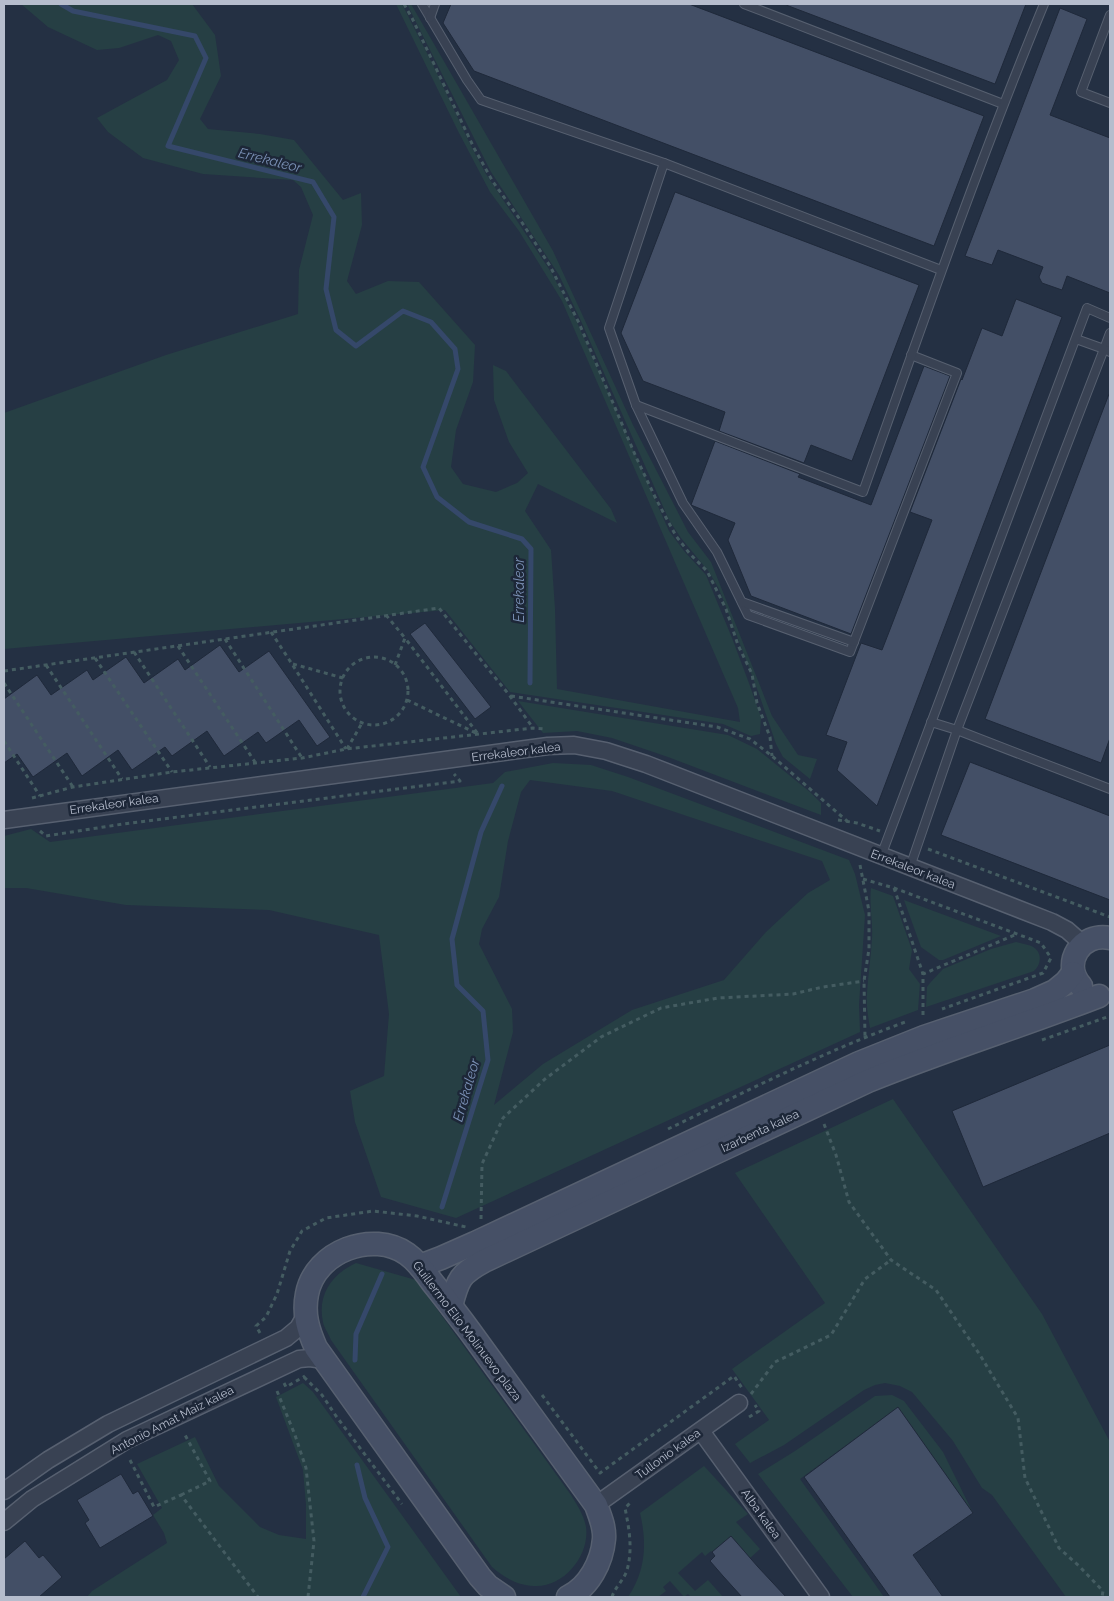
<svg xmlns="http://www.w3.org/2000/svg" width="1114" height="1601" font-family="Raleway,sans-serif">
<rect width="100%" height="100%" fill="#243043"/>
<g fill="#263f44" fill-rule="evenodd">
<polygon points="21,4 192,4 215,35 221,76 200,119 208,129 260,134 294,140 343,200 361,193 362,225 347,281 356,294 388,281 419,282 475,345 473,382 456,430 451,467 463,484 496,492 517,483 528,473 509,442 494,400 493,365 506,371 611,509 617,523 538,484 525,511 551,550 555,609 557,689 740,722 738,708 562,301 519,231 490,192 458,131 396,4 402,4 433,65 470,144 486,174 551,272 576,320 669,531 684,551 706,575 732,638 750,686 761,717 760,734 751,736 723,724 510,692 445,610 4,649 4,413 166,355 298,314 299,270 313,215 301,187 293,180 203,174 143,158 108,132 97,118 167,80 179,60 171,41 158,35 119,48 97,50 48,27"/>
<polygon points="407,4 411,4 553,251 633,425 688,532 711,562 772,716 798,755 817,759 810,779 783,757 776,744 759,694 719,589 709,572 681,538 669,520 581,321 559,275 491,172"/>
<polygon points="518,701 728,735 757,749 810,792 821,803 821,815 668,757 612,738 577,731 543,733"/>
<path d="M553,763l38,2 37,12 221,83 6,14 10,41 -6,90 1,27 -404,186 -75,-21 -26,-75 -5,-31 34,-15 5,-62 -10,-79 -110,-25 -143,-5 -100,-17h-22v-52l27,-7 19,13 443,-59 12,-11zM530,780l82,11 210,70 8,19 -22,13 -42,39 -42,48 -92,30 -89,54 -49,41 19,-73 -1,-23 -33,-65 3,-15 17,-32 9,-56 13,-49z"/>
<path d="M871,888l22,8 19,54 -3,19 11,15 -2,26 -48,18c-2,-12 -4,-23 -3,-35 1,-18 4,-36 5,-55 1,-16 -3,-33 -1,-50z"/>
<polygon points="904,900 1001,936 943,960 939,960 921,947"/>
<path d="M1016,942c4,1 8,2 12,3 14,3 15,18 6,26l-108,36 1,-20 3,-4 13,-14 48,-20z"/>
<polygon points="893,1099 1042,1314 1110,1442 1110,1597 1066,1597 992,1495 982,1488 953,1441 912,1392 900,1386 885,1383 875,1385 864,1390 784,1445 750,1463 735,1444 769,1420 732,1369 825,1303 735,1173"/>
<path d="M356,1263l60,17 155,215c6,10 13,20 15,32 4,28 -22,61 -52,59 -17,-1 -29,-8 -42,-19l-161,-227c-2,-6 -7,-12 -8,-18 -6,-27 9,-48 33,-59z"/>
<polygon points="303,1383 313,1392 461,1597 87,1597 92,1591 167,1543 164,1533 153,1515 162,1508 137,1464 195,1437 219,1486 260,1527 279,1535 306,1539 306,1505 303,1470 276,1397"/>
<polygon points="892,1395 904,1401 943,1452 973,1513 898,1407 800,1479 884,1597 853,1597 758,1474 795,1451 875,1396"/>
<path d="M704,1466l44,48 -12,8 24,27 -10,9 -19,-22 -19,16 -1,-1 -6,5 -3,-4 -24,21 17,18 13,-11 15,17h-32l-3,-3 -4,3 -14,-16 -7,6 3,4 -8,6h-30c18,-27 19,-54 12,-84z"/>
</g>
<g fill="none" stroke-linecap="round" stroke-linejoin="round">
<g stroke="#35486a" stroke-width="5">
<polyline points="61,4 73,11 195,36 206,58 168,146 313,182 334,217 326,289 336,330 356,346 403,311 431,322 455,349 458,369 423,467 437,497 469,522 522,539 531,549 530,683"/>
<polyline points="442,1207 488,1060 483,1011 457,985 452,939 481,832 502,786"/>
<polyline points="355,1360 356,1334 382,1274"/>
<polyline points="357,1465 365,1498 388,1547 363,1597"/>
</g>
</g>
<g fill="#434f66" stroke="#1f293a">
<polygon points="451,4 689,4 984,116 934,246 474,71 443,23"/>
<polygon points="786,4 1026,4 995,84 786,5"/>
<polygon points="1060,8 1087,19 1050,115 1110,138 1110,293 1067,276 1062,290 1042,283 1039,277 1043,267 998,250 992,265 965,256"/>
<polygon points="675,192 919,285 852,461 811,445 804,463 719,431 725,412 643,381 621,333"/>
<polygon points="1016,299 1062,317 877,806 837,770 847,742 826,735 861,643 882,650 889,632 932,520 910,512 961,379 962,380 982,328 1002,336"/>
<polygon points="924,366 950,376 851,634 751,596 728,540 735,523 691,505 715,441 800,474 798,477 871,505"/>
<polygon points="1109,394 1110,394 1110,738 1101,763 985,719"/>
<polygon points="425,623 491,707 475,719 410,634"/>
<polygon points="220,645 239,672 269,651 330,737 317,746 299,720 266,743 258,732 224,756 207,731 172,756 165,747 132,770 118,750 82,776 67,753 33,777 17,754 4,763 4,699 37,675 51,695 87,670 93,680 126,657 144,683 178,659 185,670"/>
<polygon points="970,762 1110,816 1110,900 941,835"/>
<polygon points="1110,1045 1110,1133 983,1187 952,1111"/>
<polygon points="898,1407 973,1513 913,1555 943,1597 890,1597 804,1477"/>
<polygon points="121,1474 133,1494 138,1491 153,1516 100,1548 85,1523 89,1520 77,1500"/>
<polygon points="731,1536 758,1567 786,1597 742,1597 723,1576 710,1561 715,1556 712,1552"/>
<polygon points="25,1541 39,1558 43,1555 62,1577 39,1597 4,1597 4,1559"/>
</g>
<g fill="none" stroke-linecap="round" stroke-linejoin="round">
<defs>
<g id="lane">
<polyline points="422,4 467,80 481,100 664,163"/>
<polyline points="744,4 1003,104"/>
<polyline points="1110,15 1081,92 1110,103"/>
<polyline points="430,18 435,4"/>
<polyline points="1076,339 1104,349 1110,333"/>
<polyline points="911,355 957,373 850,652 748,615 717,552 683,503 636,405 609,328 664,163 941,270"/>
<path d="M636,405l227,87c58,-164 115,-328 181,-488"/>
<polyline points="742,602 854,642"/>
<polyline points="931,722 957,730 1110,789"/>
<polyline points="881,856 1087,308 1110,318"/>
<polyline points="910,867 957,730 1104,349 1110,352"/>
</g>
<g id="street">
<polyline points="4,820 548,746 574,745 606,751 646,764 1052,922 1067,930 1083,944"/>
<polyline points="701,1431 821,1597"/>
<polyline points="4,1491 48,1460 108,1424 286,1338 298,1328 305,1316"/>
<polyline points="596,1505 739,1403"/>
<polyline points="4,1522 32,1499 127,1440 299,1359 310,1358 324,1360"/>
</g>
<g id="secondary">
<path d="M1081,986c-20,-23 0,-54 29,-48"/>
<polyline points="420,1266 441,1258 475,1243 859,1063 924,1037 1035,1000 1055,991 1066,982 1073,973"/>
<path d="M451,1306c7,-27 9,-32 33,-45l384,-180c76,-31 154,-55 231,-85"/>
<path d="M504,1597l-16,-11 -8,-9 -164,-229c-8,-18 -13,-34 -9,-54 8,-43 66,-64 100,-40 10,7 18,18 25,28 13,16 25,32 37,48 42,58 85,117 127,175 4,11 9,22 8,34 -2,23 -15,48 -36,58"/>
</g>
</defs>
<use href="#lane" stroke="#576070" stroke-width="10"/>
<use href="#street" stroke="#576070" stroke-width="19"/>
<use href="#secondary" stroke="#576070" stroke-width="25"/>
<g stroke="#445c61" stroke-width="3" stroke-dasharray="4 4" stroke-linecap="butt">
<polyline points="404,4 412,18 474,148 493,182 521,221 550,266 579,323 636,457 656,499 676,536 690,554 707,571 726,609 738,645 752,674 757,703 770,737 772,756"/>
<polyline points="386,615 405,638"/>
<polyline points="271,632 292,664 346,749"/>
<polyline points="225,639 302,758"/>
<polyline points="178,646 255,762"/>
<polyline points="134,652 210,767"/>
<circle cx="374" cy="691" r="34"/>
<polyline points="95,658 172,772"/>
<polyline points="293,664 343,678"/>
<polyline points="46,665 122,779"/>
<polyline points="395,665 405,638 478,734"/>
<polyline points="4,671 439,608 510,696 533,728"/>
<polyline points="4,683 73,787"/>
<polyline points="511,696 717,727 750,739 772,756 847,821"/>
<polyline points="407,700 478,734"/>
<polyline points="4,741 40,796"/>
<polyline points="347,749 362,723"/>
<polyline points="32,798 73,787 172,772 302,758 346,749 533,728 545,729"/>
<polyline points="838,820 857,823 880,831"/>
<polyline points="40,831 46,836 123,824 460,781 454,774"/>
<polyline points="928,849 1110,917"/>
<polyline points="860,865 869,911 869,949 864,981 865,1037"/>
<polyline points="863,879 894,888 1041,943 1051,958 1043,973 942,1009"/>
<polyline points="894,888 923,974"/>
<polyline points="923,1015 923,974 1017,934"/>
<polyline points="1042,1040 1110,1016"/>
<polyline points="824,1124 836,1155 849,1202 891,1260 936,1290 980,1355 1018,1418 1025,1478 1059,1548 1079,1566 1103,1591 1102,1597"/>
<path d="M668,1129c79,-38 157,-78 240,-108"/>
<polyline points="481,1219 482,1164 503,1118 545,1079 601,1037 661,1008 718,998 793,994 823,987 864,981"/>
<polyline points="260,1333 256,1326 266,1317 277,1294 290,1251 302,1231 326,1218 373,1211 417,1216 466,1227"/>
<polyline points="304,1377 322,1395 336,1416 402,1504"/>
<polyline points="284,1383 286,1387 305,1376"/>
<polyline points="277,1391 295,1435 306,1468 314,1541 308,1597"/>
<polyline points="751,1394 775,1362 831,1335 865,1279 891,1260"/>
<polyline points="542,1395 600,1473 734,1376 742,1388"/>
<polyline points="749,1417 759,1411 755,1405"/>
<polyline points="130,1460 154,1507 181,1495 258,1597"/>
<polyline points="181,1495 210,1481 184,1433"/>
<path d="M612,1597c3,-10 12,-17 15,-27 6,-21 2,-42 -2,-62l7,-7"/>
</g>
<use href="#lane" stroke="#394253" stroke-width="8"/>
<use href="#street" stroke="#394253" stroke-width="16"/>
<use href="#secondary" stroke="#465066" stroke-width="22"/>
</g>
<g text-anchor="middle" stroke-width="5" stroke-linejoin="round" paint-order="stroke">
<g font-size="12" fill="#b6bdcd" stroke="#1d2738">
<text transform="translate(516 752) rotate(-7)" y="4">Errekaleor kalea</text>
<text transform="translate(114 804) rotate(-8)" y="4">Errekaleor kalea</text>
<text transform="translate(913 869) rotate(21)" y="4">Errekaleor kalea</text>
<text transform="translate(760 1131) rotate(-25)" y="4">Izarbenta kalea</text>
<text transform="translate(467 1331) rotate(53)" y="4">Guillermo Elio Molinuevo plaza</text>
<text transform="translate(172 1420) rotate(-27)" y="4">Antonio Amat Maiz kalea</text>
<text transform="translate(668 1454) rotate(-36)" y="4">Tullonio kalea</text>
<text transform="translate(761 1514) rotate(54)" y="4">Alba kalea</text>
</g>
<g font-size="14" font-style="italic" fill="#7b91b6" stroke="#1d2738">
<text transform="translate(270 160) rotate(14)" y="5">Errekaleor</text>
<text transform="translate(519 590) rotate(-90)" y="5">Errekaleor</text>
<text transform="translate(466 1090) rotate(-74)" y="5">Errekaleor</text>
</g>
</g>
<rect width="1114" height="1601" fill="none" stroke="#b6bdcd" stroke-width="10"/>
</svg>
